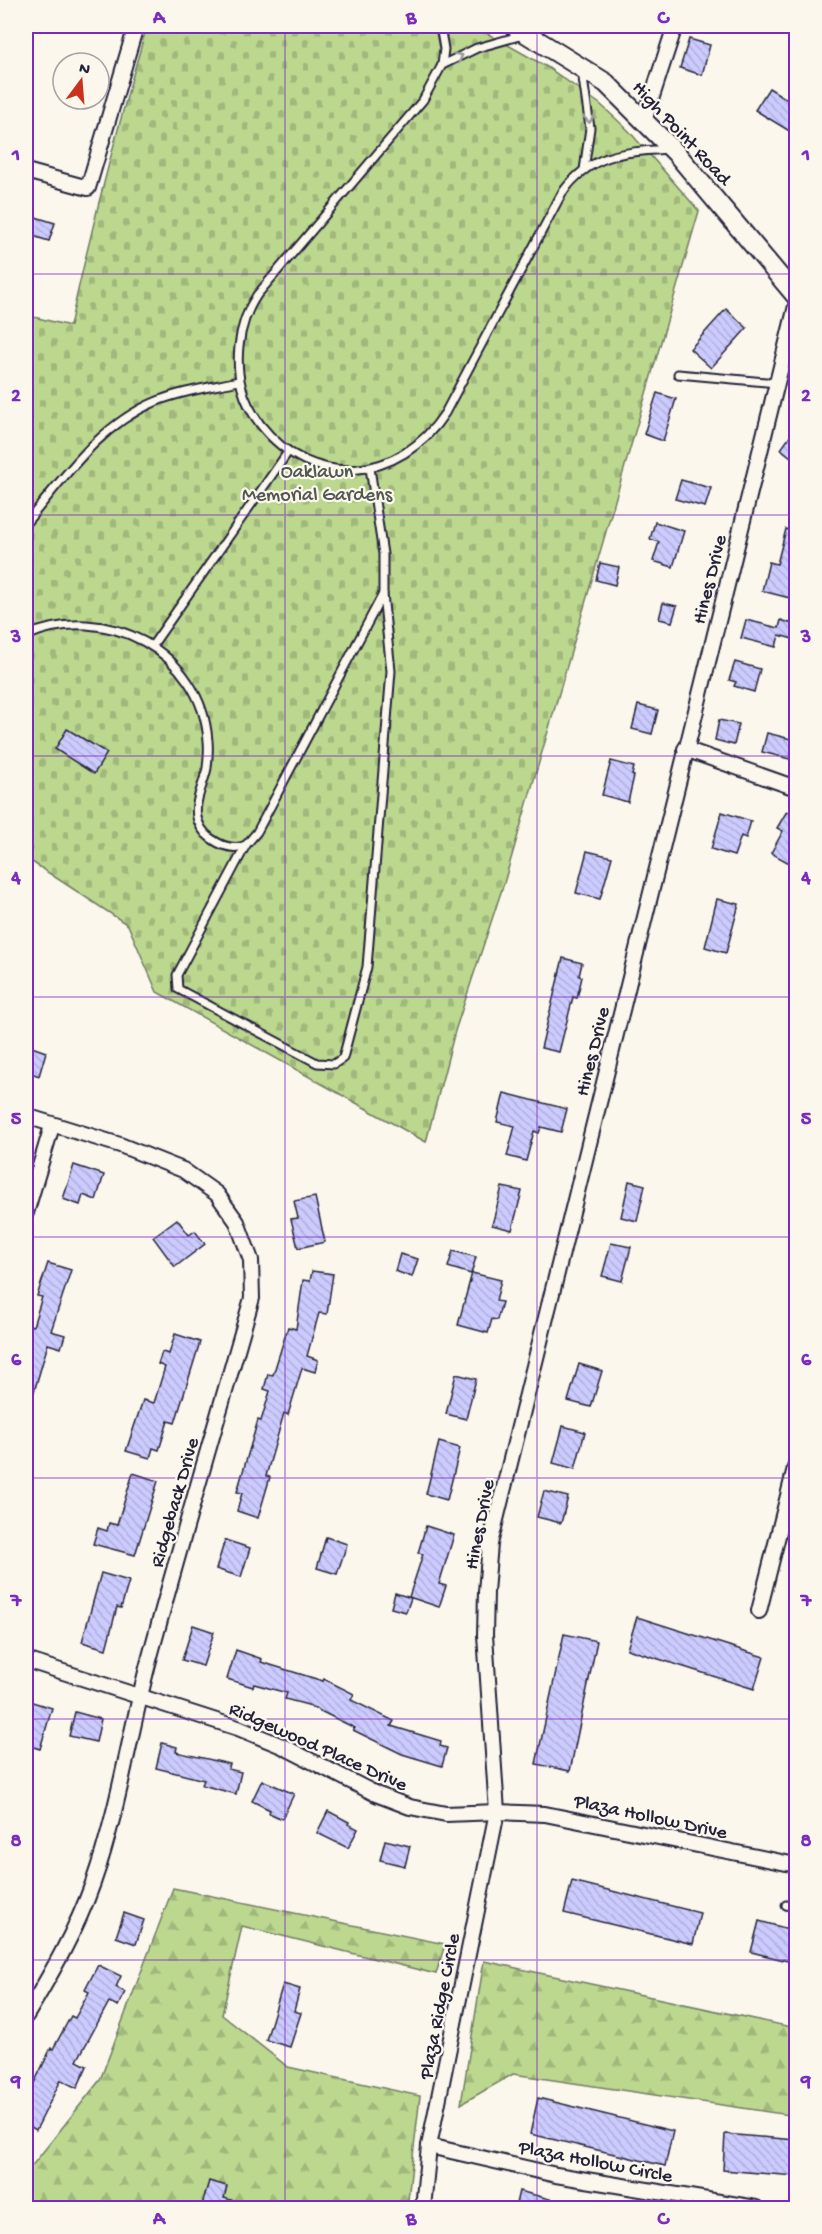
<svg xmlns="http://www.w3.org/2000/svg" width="822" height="2234" font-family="'Gochi Hand',sans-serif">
<defs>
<pattern id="forest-firs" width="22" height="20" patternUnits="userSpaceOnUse" patternTransform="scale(1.5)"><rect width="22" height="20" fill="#bcd78e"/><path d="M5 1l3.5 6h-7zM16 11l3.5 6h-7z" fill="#a1b87b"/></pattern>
<pattern id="cemetery-stones" width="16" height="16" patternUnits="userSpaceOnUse" patternTransform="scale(1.5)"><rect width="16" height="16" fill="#bcd78e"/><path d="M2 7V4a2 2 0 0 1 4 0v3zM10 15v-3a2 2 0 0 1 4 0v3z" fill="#a1b87b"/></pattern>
<pattern id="building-back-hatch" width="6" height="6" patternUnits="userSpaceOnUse" patternTransform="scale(1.5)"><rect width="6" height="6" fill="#cccbfe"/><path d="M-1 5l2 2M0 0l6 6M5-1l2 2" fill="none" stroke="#afaedb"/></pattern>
</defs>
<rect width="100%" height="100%" fill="#fbf7ec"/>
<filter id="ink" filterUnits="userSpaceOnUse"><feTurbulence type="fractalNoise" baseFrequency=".0167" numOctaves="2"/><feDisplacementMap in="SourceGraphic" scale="12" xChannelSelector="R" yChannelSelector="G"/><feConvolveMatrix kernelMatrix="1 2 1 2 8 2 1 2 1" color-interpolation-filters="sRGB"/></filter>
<g filter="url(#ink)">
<g fill="url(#forest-firs)" stroke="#6f7c64" stroke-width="1.5">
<polygon points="173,1888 445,1944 436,1974 242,1926 222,2015 288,2067 420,2096 407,2208 26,2208 26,2171 35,2162 100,2080"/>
<polygon points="484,1961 796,2028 796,2116 513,2074 461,2104"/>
</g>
<path fill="url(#cemetery-stones)" stroke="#6f7c64" stroke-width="1.5" d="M147,26h327l73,41 53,37 28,26 71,81 -195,672 -49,148 -29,111 -269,-150 -29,-67 -102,-67v-543l44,11c22,-101 48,-201 77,-300z"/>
<g fill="url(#building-back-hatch)" stroke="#22223b" stroke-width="1.5">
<polygon points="689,39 710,45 702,75 680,68"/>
<polygon points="769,88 796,105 796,123 791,132 755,110"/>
<polygon points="26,214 55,223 49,241 26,234"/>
<polygon points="726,309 747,328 711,368 690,349"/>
<polygon points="657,393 676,399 663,441 644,434"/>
<polygon points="796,428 796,461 781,449"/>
<polygon points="681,480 711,488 705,507 675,499"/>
<polygon points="655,522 684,531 673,567 653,561 659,542 650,539"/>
<polygon points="786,529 796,532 796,543 790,567 796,569 796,574 790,598 762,591 769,562 777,564"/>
<polygon points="600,563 619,567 615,585 596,580"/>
<polygon points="663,603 677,606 672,622 659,619"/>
<polygon points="746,620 779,628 781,620 796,625 796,640 779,635 776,647 741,638"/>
<polygon points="735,662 760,669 754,692 734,686 736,682 729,680"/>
<polygon points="638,705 658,710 652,734 632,729"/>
<polygon points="719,720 739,724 734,745 715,740"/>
<polygon points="67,729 107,753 94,774 55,749"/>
<polygon points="767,733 795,740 790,759 762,752"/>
<polygon points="611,761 634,767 632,775 634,776 628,802 602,795"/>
<polygon points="796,805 796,854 791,864 771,853 783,831 777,828 787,811 792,814"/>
<polygon points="722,812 751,821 746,838 741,836 734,856 711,849"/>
<polygon points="587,851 612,857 600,899 576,893"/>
<polygon points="717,899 739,904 726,953 705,947"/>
<polygon points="563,958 582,963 579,976 582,977 577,998 573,997 559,1052 541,1048"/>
<polygon points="26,1045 46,1052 39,1076 26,1071"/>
<polygon points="504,1093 567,1109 561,1132 541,1127 539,1133 534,1131 526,1161 507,1156 515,1126 497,1122"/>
<polygon points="74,1165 104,1175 96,1200 83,1195 80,1205 63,1199"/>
<polygon points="629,1181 645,1185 637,1221 621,1217"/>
<polygon points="502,1187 522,1191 512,1230 492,1225"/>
<polygon points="315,1197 325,1242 298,1248 291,1219 298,1218 294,1201"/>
<polygon points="177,1219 189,1235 195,1231 205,1244 175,1267 153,1237"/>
<polygon points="611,1243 631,1247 622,1281 602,1276"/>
<polygon points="453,1251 476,1257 471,1274 448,1267"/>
<polygon points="400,1254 418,1259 412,1277 395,1271"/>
<polygon points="48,1263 71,1270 51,1331 65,1335 61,1348 48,1344 29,1409 26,1408 26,1324 33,1326 42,1297 37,1296"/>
<polygon points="312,1271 333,1274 327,1314 319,1313 307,1356 318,1360 315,1372 302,1368 288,1415 284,1413 266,1476 270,1477 258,1518 237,1511 242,1493 237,1492 258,1420 261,1421 270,1391 264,1389 268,1374 273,1375 288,1327 296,1329 303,1280 310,1281"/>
<polygon points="472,1273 501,1280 496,1301 502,1302 497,1320 492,1319 488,1333 458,1325"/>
<polygon points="175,1334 200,1342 175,1423 168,1421 159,1450 153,1448 150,1458 126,1451 143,1400 154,1403 165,1367 158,1364 162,1352 169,1354"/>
<polygon points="579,1364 602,1371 591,1407 568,1401"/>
<polygon points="456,1374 476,1379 466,1419 446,1414"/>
<polygon points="563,1426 585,1432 575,1469 553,1463"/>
<polygon points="439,1442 460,1448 447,1500 426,1494"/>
<polygon points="133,1473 158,1481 135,1555 93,1544 98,1528 107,1531 109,1523 117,1525"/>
<polygon points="544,1491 568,1497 561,1523 537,1517"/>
<polygon points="426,1526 454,1535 439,1584 446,1586 439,1607 409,1597 423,1554 418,1553"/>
<polygon points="326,1537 347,1544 337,1574 317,1568"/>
<polygon points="225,1540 250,1548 241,1577 216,1569"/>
<polygon points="101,1573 129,1581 121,1608 117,1607 106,1649 82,1642"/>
<polygon points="395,1593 411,1598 406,1612 391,1608"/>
<polygon points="637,1617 764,1657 754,1689 627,1649"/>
<polygon points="193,1625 214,1632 203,1666 182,1660"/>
<polygon points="564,1634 597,1641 570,1771 536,1764"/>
<polygon points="236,1650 262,1659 261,1662 323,1681 324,1679 354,1694 351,1700 394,1721 391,1726 441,1741 440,1746 447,1748 442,1766 402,1754 353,1730 355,1728 308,1705 285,1699 287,1693 254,1684 253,1687 227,1679"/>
<polygon points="29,1701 52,1708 40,1749 26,1745 26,1711"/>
<polygon points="75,1712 101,1719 96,1742 69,1736"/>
<polygon points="162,1743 177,1747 176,1752 230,1764 228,1769 241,1772 236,1794 202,1785 204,1780 156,1768"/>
<polygon points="262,1780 294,1794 282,1819 269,1813 270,1810 252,1801"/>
<polygon points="328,1811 349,1822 348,1824 358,1829 348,1848 317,1833"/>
<polygon points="385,1840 410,1846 405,1866 380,1860"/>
<polygon points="572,1881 700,1913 693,1944 564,1913"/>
<polygon points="124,1913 144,1920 136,1944 116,1937"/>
<polygon points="759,1921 796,1931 796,1963 751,1952"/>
<polygon points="98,1965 121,1976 116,1987 125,1992 118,2006 109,2002 77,2061 87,2066 77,2088 61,2080 36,2130 26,2124 26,2100 51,2048 53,2049 71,2016 75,2018 89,1992 85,1990"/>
<polygon points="283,1984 300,1989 294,2011 301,2013 290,2047 266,2040"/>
<polygon points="538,2098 673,2131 665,2166 530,2134"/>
<polygon points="725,2134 796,2140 796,2176 723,2170"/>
<polygon points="209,2181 227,2186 224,2198 248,2205 248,2208 201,2208"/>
<polygon points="519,2191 569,2204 569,2208 515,2208"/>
</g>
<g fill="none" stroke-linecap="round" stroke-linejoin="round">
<defs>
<g id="lane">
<polyline points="440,26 444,49 442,65 477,48 523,35"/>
<path d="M442,65l-19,35 -166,195c-10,15 -16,33 -18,51 -3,30 3,54 21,78 52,67 140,58 185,-11l117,-220c29,-40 62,-41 107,-44"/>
<polyline points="582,71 590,128 584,170"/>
<polyline points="678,374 777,383"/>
<path d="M26,523c38,-45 72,-97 129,-121 26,-11 57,-15 84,-21"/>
<path d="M26,636c78,-35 176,15 182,105 1,9 0,18 -1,27 -3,16 -15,37 -9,53 6,18 31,32 48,24l11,-13 126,-238v-40l-13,-86"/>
<polyline points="152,646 288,452"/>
<polyline points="246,845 177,975 178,989 317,1063 334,1064 343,1058 367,967 391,671 383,594"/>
<polyline points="786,1905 796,1907"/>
</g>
<g id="street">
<polyline points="644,121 675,26"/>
<polyline points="26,171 88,188 136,26"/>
<polyline points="685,749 796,788"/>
<path d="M26,1116l94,29 63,25 34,24 20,28 14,38 1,38c-35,122 -71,243 -104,366 -19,73 -30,148 -55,219 -17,48 -42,91 -67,133"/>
<polyline points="26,1213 52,1126"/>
<polyline points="759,1611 796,1464"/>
<polyline points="26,1660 238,1728 282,1746 376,1794 410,1807 446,1814 497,1812 545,1814 796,1865"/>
<polyline points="429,2146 556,2175 756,2208"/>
<polyline points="423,2208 429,2146 497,1812 485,1635 486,1592 490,1544 796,306"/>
</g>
<polyline id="secondary" points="514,26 606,83 676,153 796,296"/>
</defs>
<use href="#lane" stroke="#22223b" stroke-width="11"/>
<use href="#street" stroke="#22223b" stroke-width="18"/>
<use href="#secondary" stroke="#22223b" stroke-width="22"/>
<use href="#lane" stroke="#fbf7ec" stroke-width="7"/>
<use href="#street" stroke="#fbf7ec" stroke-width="14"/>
<use href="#secondary" stroke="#fbf7ec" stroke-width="18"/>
</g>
<defs><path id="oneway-chevron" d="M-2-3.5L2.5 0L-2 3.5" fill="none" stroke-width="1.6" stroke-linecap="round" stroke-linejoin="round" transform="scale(1.5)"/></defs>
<g stroke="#99979c">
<use href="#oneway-chevron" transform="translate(459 57) rotate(-27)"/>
<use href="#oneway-chevron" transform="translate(589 119) rotate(85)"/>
</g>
</g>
<path fill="none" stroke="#7b2cbf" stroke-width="1.5" stroke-opacity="0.55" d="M285,26v2182M537,26v2182M26,274h770M26,515h770M26,756h770M26,997h770M26,1237h770M26,1478h770M26,1719h770M26,1960h770"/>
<g text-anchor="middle" stroke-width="4.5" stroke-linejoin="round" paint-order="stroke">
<g font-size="20" fill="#22223b" stroke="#fbf7ec">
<text transform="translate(683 132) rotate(47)" y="7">High Point Road</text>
<text transform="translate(708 579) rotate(-76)" y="7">Hines Drive</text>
<text transform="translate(591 1051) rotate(-76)" y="7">Hines Drive</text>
<text transform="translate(173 1502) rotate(-74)" y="7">Ridgeback Drive</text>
<text transform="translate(478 1524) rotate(-79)" y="7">Hines Drive</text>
<text transform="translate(319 1745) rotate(24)" y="7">Ridgewood Place Drive</text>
<text transform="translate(651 1815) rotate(12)" y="7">Plaza Hollow Drive</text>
<text transform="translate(438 2006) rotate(-79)" y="7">Plaza Ridge Circle</text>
<text transform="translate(596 2160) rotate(11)" y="7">Plaza Hollow Circle</text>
</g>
<g font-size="20" fill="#505854" stroke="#fbf7ec">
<text x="317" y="477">Oaklawn<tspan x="317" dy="23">Memorial Gardens</tspan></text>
</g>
</g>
<rect width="822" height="2234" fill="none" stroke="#fbf7ec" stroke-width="66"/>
<g transform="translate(81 81) rotate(16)"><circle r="28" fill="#fbf7ec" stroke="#a4a2a5" stroke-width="1.5"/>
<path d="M0-4.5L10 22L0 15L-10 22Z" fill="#c8321e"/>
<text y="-9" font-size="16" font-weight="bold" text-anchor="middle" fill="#22223b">N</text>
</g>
<rect x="33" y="33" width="756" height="2168" fill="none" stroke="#7b2cbf" stroke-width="2"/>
<g font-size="20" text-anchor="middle" font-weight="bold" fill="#7b2cbf">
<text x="159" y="23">A</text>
<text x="411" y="23">B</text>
<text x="663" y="23">C</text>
<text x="16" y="160">1</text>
<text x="806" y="160">1</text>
<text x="16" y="401">2</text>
<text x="806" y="401">2</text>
<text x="16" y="642">3</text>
<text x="806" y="642">3</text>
<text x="16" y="883">4</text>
<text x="806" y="883">4</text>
<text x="16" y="1124">5</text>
<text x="806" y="1124">5</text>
<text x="16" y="1365">6</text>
<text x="806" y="1365">6</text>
<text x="16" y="1606">7</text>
<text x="806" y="1606">7</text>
<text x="16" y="1846">8</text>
<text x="806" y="1846">8</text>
<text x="16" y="2087">9</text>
<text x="806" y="2087">9</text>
<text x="159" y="2224">A</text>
<text x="411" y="2224">B</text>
<text x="663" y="2224">C</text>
</g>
</svg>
